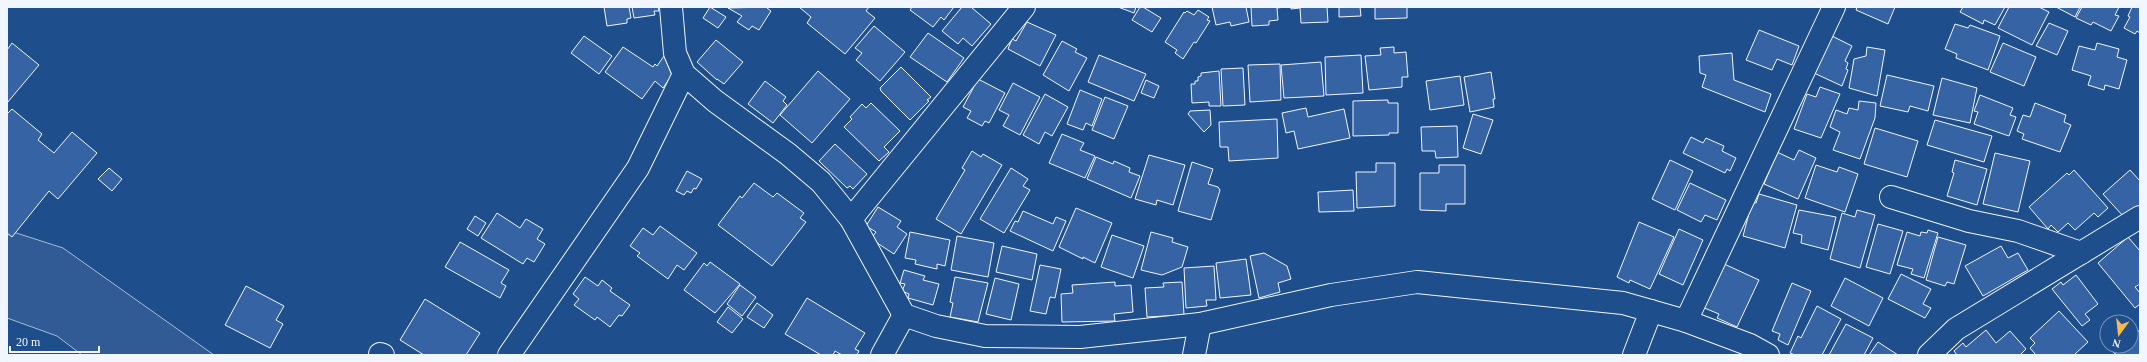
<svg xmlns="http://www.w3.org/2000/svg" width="2147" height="362" font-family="Georgia,serif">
<rect width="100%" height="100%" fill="#1f4e8c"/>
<polygon fill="#305b95" stroke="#a8bbd7" points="7,230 63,248 214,355 82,355 57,336 7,318"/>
<g fill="#3563a3" stroke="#f2f6ff">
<polygon points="604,7 629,7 631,18 627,19 627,23 607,26"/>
<polygon points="632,7 658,7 659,11 654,11 655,15 634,18"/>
<polygon points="710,7 726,17 718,28 703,18"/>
<polygon points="768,7 767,8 771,11 759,30 752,26 749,30 737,22 742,16 728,8"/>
<polygon points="799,7 869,7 866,11 875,18 845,54 807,23 811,17"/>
<polygon points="912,7 954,7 944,20 941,17 933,27 910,10"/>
<polygon points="962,7 971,7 991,24 972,46 963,38 958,44 942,31"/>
<polygon points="1118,7 1136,7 1134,13"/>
<polygon points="1140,7 1143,7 1161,18 1152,32 1132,20"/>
<polygon points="1212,7 1246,7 1249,22 1231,26 1230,22 1216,25"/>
<polygon points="1251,7 1285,7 1277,8 1278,20 1269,21 1269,25 1252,26"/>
<polygon points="1291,7 1327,7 1328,22 1301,23 1300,8 1291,9"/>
<polygon points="1339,7 1360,7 1361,16 1339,17"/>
<polygon points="1375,7 1407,7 1407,18 1375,19"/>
<polygon points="1857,7 1895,7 1888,24 1856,10"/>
<polygon points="1963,7 2005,7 1995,25 1984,20 1983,24 1960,12"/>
<polygon points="2009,7 2039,7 2049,12 2032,45 1998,28"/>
<polygon points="2056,7 2080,7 2075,17"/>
<polygon points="2082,7 2119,7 2115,15 2119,16 2111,31 2093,22 2091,25 2076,18"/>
<polygon points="2132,7 2140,7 2140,33 2137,31 2135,34 2124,28 2130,17 2128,16"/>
<polygon points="1198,10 1209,17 1207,20 1210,21 1196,43 1194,42 1183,59 1175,53 1177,50 1165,42 1184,12 1185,13 1187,11 1194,15"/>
<polygon points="1027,22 1056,35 1040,66 1008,49 1012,39 1016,41"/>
<polygon points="2049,23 2068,31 2057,55 2036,46"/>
<polygon points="1955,24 1968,28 1970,25 2000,36 1988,70 1956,58 1957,54 1945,49"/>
<polygon points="874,26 905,52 880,81 856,60 862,53 855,48"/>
<polygon points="1759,30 1799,46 1792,65 1777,59 1772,70 1746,60"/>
<polygon points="928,33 964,58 947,82 910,57"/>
<polygon points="584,36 612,56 599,74 571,53"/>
<polygon points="1832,36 1852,46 1845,61 1848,63 1846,69 1848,70 1842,86 1814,73"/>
<polygon points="716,40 743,62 724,84 717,79 717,80 697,62"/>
<polygon points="1062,41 1077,49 1075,52 1087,58 1069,91 1043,75"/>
<polygon points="12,43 39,65 7,103 7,50"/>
<polygon points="2003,43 2036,57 2024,86 1990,72"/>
<polygon points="2097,43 2119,49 2117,57 2127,60 2119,89 2105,85 2104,90 2088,85 2091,76 2072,70 2079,46 2095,50"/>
<polygon points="623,47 653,67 655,64 657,66 664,56 672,75 663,88 655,81 642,99 605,72"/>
<polygon points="1394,47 1394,53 1406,52 1408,77 1402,77 1402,87 1369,90 1365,56 1381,55 1380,48"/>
<polygon points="1867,47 1885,50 1877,96 1849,88 1854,59 1866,56"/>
<polygon points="1732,53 1734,80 1771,94 1765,112 1702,87 1706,75 1700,73 1699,56"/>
<polygon points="1099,55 1146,74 1134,101 1088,82"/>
<polygon points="1361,55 1363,93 1326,95 1325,57"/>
<polygon points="1321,62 1324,96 1284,98 1281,65"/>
<polygon points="1280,64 1281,100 1250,102 1248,65"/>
<polygon points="901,67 931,97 927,100 929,101 910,120 881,91 880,88"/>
<polygon points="1243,68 1245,105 1223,106 1221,69"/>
<polygon points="818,71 850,99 812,143 780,115"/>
<polygon points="1219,71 1221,106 1209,106 1209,102 1192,103 1191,84 1195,84 1195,81 1198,81 1198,77 1201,76 1201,73"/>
<polygon points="1491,72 1495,99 1493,99 1494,107 1470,112 1464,77"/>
<polygon points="1887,75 1934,86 1928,111 1910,106 1908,112 1880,106"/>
<polygon points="1460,76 1464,105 1430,110 1426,81"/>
<polygon points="1942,78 1977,88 1970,123 1933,115"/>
<polygon points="978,79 1005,93 989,123 985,121 982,126 967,118 971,111 963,107"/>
<polygon points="1146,80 1159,86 1154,98 1141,93"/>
<polygon points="765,81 786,97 783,101 787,105 773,123 748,104"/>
<polygon points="1013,83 1040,97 1020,135 1003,126 1009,115 999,110"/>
<polygon points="1820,87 1840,94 1821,138 1794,129 1807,94 1816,97"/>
<polygon points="1080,90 1102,99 1092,126 1086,123 1083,130 1067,124"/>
<polygon points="1045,94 1068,107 1052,136 1045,132 1039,144 1023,135"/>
<polygon points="1980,95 2013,108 2010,115 2016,117 2009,136 1974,124 1978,112 1974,111"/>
<polygon points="1105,97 1128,106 1114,139 1092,130"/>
<polygon points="1388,100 1388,103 1398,103 1398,133 1389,133 1389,135 1353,136 1353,101"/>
<polygon points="1859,101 1876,103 1875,118 1860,159 1833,150 1840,132 1830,127 1836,110 1847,114 1849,108 1858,110"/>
<polygon points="871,103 900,131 884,147 889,152 879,161 844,127 852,119 850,117 862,104 866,108"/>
<polygon points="2035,103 2066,115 2064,122 2071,125 2060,152 2022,139 2024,134 2017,131 2023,115 2030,117"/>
<polygon points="1306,108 1308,117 1344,109 1350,138 1298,149 1294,131 1286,133 1282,113"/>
<polygon points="12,109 42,134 38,140 54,153 72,132 97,153 58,199 49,191 12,237 7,233 7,114"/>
<polygon points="1210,110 1211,125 1204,132 1188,114 1190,111"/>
<polygon points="1473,114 1493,120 1481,154 1463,148"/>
<polygon points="1277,119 1278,158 1229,161 1228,147 1220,147 1219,122"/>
<polygon points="1935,120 1992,136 1984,162 1927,145"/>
<polygon points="1457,126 1458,157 1436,158 1435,151 1422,151 1421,127"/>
<polygon points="1875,128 1918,141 1907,177 1864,164"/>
<polygon points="1062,134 1084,143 1080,150 1095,156 1085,178 1049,163"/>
<polygon points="1691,137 1703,143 1706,138 1724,146 1722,151 1736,158 1730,171 1727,169 1725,173 1683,153"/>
<polygon points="835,144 867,174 853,189 850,186 847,188 819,161"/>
<polygon points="1799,150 1816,158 1798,199 1764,184 1777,152 1794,160"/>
<polygon points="972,151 981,157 983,154 1002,165 961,234 936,219 965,170 962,168"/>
<polygon points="1995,153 2030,161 2018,212 1983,204"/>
<polygon points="1149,155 1185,165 1173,205 1157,200 1156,205 1135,199"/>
<polygon points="1096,157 1113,164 1114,161 1130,168 1129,172 1140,176 1131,198 1087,179"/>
<polygon points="1670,160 1693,171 1675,210 1652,199"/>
<polygon points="1955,160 1987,169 1977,205 1947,196 1954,173 1952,172"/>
<polygon points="1192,162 1213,169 1208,184 1218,187 1220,190 1211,220 1178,211"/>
<polygon points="1376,163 1395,163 1395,206 1357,208 1356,172 1376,172"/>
<polygon points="1439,165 1465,165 1465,204 1446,204 1446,211 1420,210 1420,173 1439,173"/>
<polygon points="1816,165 1837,172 1839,167 1858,174 1845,212 1805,198"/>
<polygon points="109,168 122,179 112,191 98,179"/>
<polygon points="1011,168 1028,179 1023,186 1030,190 1004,233 980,219"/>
<polygon points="2074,170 2108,208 2098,217 2094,213 2075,230 2068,223 2058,232 2051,225 2048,229 2029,207 2067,173 2069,175"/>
<polygon points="2130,170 2140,181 2140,205 2131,213 2123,216 2103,194"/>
<polygon points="687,171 702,179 696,189 694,188 691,193 687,191 684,195 676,191"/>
<polygon points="754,183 773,197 777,193 804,213 800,218 806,222 772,266 718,225 740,196 742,198"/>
<polygon points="1690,183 1726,200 1717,220 1705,215 1701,222 1677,210"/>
<polygon points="1353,190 1354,211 1319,212 1318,192"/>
<polygon points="1759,194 1797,205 1785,248 1743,236 1752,202 1756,203"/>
<polygon points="878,207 901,221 897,227 907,234 894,254 871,239 876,232 866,226"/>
<polygon points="1076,208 1112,223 1095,263 1083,257 1083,259 1059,247"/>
<polygon points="1799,210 1836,217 1828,250 1801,243 1802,235 1793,233"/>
<polygon points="1857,210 1875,215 1860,268 1830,259 1842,213 1855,217"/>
<polygon points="1023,211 1053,224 1056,217 1066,221 1053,251 1010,231 1015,221 1018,222"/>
<polygon points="497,213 520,228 526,219 543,229 537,239 545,244 534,262 527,258 523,264 481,238"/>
<polygon points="475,216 486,223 478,236 467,229"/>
<polygon points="1639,222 1674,237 1650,289 1630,280 1629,283 1617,277"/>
<polygon points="1878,224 1903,231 1890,274 1866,267"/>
<polygon points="660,226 697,253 684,270 677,265 668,279 637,256 640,253 630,246 643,228 653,235"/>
<polygon points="1679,229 1703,240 1683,285 1659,274"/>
<polygon points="1928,230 1938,233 1924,278 1911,274 1913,269 1897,265 1907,232 1920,236 1921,232 1927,233"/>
<polygon points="910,232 950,240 945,266 937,264 937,269 915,264 916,260 905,258"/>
<polygon points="1151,232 1173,238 1172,242 1188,247 1182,267 1162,275 1141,270"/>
<polygon points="1112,235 1144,246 1133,278 1101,267"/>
<polygon points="957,236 994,243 988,277 951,270"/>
<polygon points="1938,237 1966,245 1954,284 1947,282 1945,286 1926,280"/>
<polygon points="2128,237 2140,251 2140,284 2135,287 2140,293 2140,304 2135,308 2098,263"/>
<polygon points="460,242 509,270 501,283 506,286 500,298 445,267"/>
<polygon points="1002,246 1037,254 1032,280 996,272"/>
<polygon points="2001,246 2008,258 2018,253 2028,270 1983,296 1965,266"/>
<polygon points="1264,253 1287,266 1291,279 1278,283 1280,292 1259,298 1250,256"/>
<polygon points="1246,259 1251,295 1220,298 1216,263"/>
<polygon points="710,262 740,284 715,313 684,290 704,263 707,266"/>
<polygon points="1722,263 1759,280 1737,327 1717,318 1719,314 1702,307"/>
<polygon points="1040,265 1061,269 1055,298 1050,297 1046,314 1030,311"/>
<polygon points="1214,266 1216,300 1206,300 1207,306 1186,308 1184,268"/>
<polygon points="904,270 925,276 923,280 939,284 933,305 908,298 909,294 902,291 905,284 900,283"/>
<polygon points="1901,274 1931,289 1923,304 1931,308 1925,318 1888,299"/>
<polygon points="2076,275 2098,304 2085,314 2090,320 2082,326 2052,289 2061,282 2063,285"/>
<polygon points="585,277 598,286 602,280 612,288 610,291 630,305 622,316 619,315 610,327 597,317 595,320 574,305 579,299 573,294"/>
<polygon points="955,277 988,283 978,322 950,317 953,303 950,302"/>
<polygon points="995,278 1019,284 1011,320 986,314"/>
<polygon points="1845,278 1883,298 1869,326 1831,306"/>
<polygon points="1115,282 1115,286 1131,285 1133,312 1114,314 1115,321 1062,322 1061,294 1073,293 1072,285"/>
<polygon points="1182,282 1184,315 1147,317 1145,288 1164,287 1163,283"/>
<polygon points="1792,283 1811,291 1788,345 1778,340 1780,334 1772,331"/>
<polygon points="740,285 756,297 742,316 727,304"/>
<polygon points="246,286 284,306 276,320 283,324 270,348 225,325"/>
<polygon points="807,298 865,333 855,349 859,351 857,355 842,355 835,351 833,355 821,355 785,334"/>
<polygon points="425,299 480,333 466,355 424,355 400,340"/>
<polygon points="757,303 773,315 764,328 747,317"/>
<polygon points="1817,306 1841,319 1822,355 1795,355 1790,353 1798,336 1801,338"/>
<polygon points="728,307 743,319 732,333 717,322"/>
<polygon points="2059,311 2088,342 2074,355 2036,355 2030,348 2035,343 2030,338"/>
<polygon points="1846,324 1873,338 1864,355 1829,355"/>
<polygon points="1986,330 1996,343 2010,331 2026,349 2020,355 1957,355 1954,351 1963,343 1966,347"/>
<polygon points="2137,330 2140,332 2140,355 2117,355 2113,352 2118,346 2131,346 2131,337"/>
<polygon points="1878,342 1898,355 1869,355"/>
</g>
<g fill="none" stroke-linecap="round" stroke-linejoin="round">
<defs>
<g id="street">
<polyline points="671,7 675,53 684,74 715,101 788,154 821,182 851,219 904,315 936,326 985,336 1080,337 1200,324 1331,295 1417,282 1623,303 1686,321 1750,345 1768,355"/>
<polyline points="1891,197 1969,221 2018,231 2081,253"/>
<polyline points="851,219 1024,7"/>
<polyline points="1686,321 1834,7"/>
<polyline points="380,354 383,355"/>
<polyline points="509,355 638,168 684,74"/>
<polyline points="882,355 904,315"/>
<polyline points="1194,355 1200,324"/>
<polyline points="1634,355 1651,311"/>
<polyline points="1929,355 1956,329 2140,217"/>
</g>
</defs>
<use href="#street" stroke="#f2f6ff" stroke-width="24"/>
<use href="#street" stroke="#1f4e8c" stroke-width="22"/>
</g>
<rect width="2147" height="362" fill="none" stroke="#f2f6ff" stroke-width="16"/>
<g transform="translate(2119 334) rotate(195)"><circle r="19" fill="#1f4e8c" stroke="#7391ba"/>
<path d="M0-3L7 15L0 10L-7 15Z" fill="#ffb74d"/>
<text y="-6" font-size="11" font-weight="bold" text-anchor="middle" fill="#f2f6ff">N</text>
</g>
<path d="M10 346v6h89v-6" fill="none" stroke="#f2f6ff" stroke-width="2"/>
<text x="16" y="346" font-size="12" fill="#f2f6ff" stroke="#1f4e8c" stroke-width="3" paint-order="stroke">20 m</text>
</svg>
